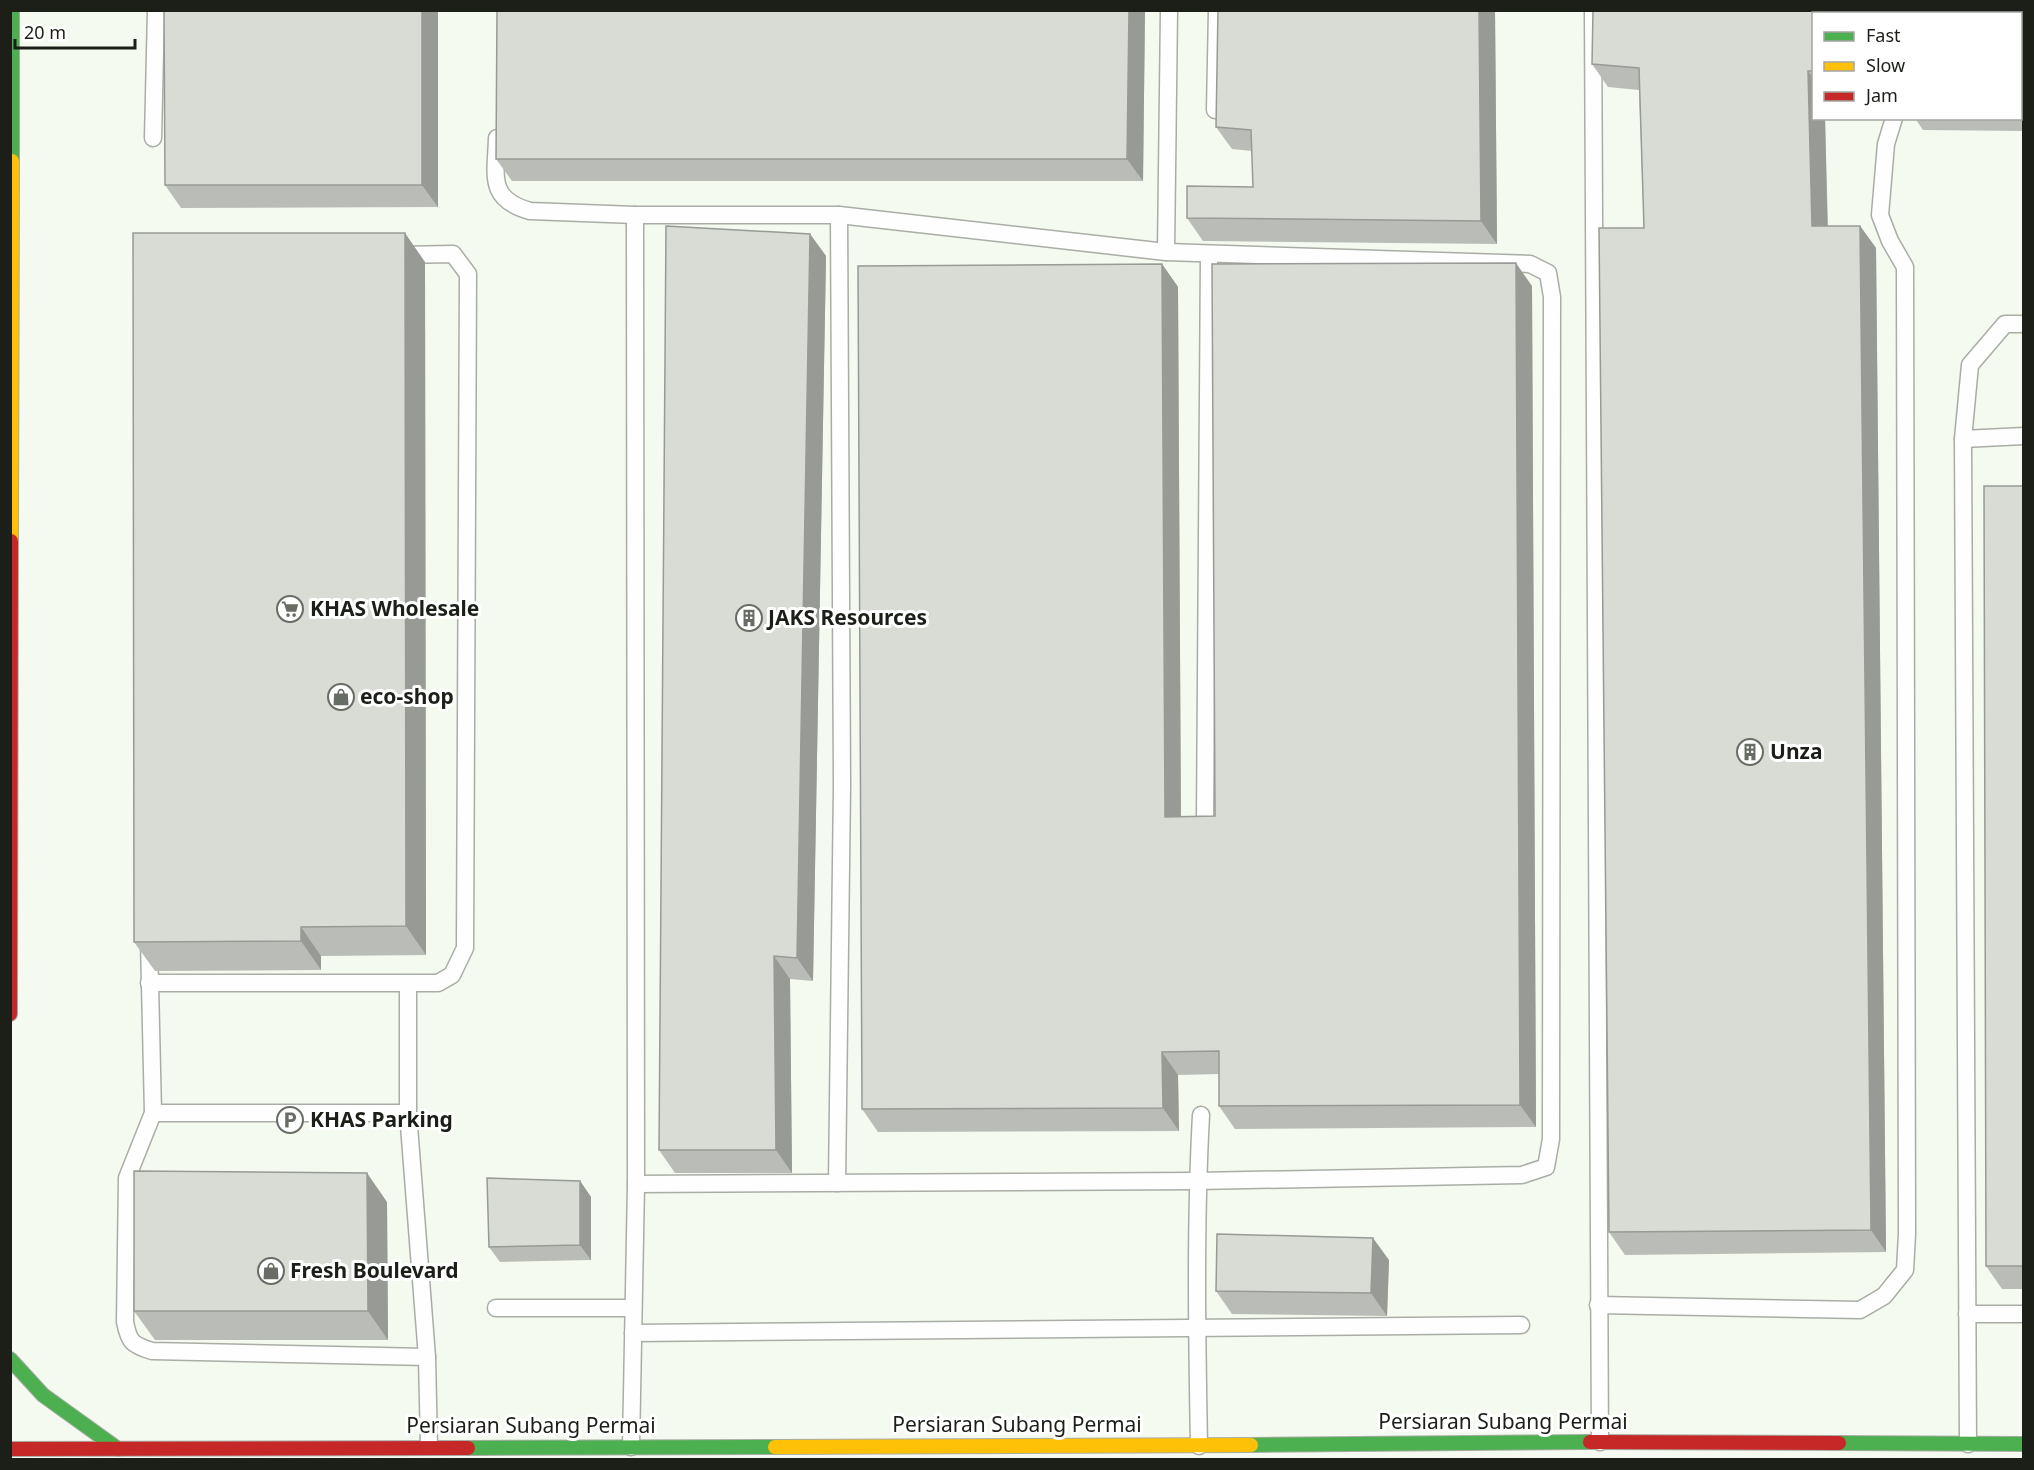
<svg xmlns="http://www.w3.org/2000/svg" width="2034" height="1470" font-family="'Noto Sans',sans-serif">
<rect width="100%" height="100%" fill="#f4faf0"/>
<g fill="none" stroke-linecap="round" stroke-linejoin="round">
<defs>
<g id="lane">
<polyline points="1593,10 1600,1442"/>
<polyline points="1215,110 1217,10"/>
<polyline points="153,138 156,10"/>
<path d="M497,138c-1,37 -10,61 33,73l105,4h204l327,37 364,12 18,9 4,24 -1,842 -5,28 -24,8 -325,6 -561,3"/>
<polyline points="1166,252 1169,10"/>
<polyline points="1963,439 2024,436"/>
<polyline points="1205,819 1209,254"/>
<path d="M149,941l4,172 -26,65 -2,144c4,20 7,23 27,29l275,6"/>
<polyline points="149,983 438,983 452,975 465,948 468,274 453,254 399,255"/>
<polyline points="408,984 408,1113 427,1357 429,1446"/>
<polyline points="153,1113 408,1113"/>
<polyline points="837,1183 842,786 839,215"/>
<polyline points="1598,1305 1860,1310 1884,1296 1905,1270 1907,1234 1905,267 1890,241 1880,215 1886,144 1894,118"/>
<polyline points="496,1308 633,1308"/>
<polyline points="1967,1314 2024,1314"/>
<polyline points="633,1333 1521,1325"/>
<polyline points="1968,1444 1963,439 1970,365 2005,324 2024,324"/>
<path d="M1199,1446c-2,-110 -4,-220 2,-331"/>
<polyline points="631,1447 636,1184 635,215"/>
</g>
<g id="fast">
<polyline points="12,161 12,10"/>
<polyline points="10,1359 43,1395 118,1449"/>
<polyline points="1839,1443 2024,1444"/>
<polyline points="1251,1445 1590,1442"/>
<polyline points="468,1448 775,1447"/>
</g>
<g id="slow">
<polyline points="11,541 12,161"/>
<polyline points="775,1447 1251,1445"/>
</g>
<g id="jam">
<polyline points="10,1014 11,541"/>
<polyline points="1590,1442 1839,1443"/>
<polyline points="10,1449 468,1448"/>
</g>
</defs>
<use href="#lane" stroke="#a9ada6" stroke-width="19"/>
<use href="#fast" stroke="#a9ada6" stroke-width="16"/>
<use href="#slow" stroke="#a9ada6" stroke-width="16"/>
<use href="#jam" stroke="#a9ada6" stroke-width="16"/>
<use href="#lane" stroke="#fdfefd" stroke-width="16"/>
<use href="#fast" stroke="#4caf50" stroke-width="14"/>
<use href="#slow" stroke="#ffc107" stroke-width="14"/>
<use href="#jam" stroke="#c62828" stroke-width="14"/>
</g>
<g fill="#babdb7">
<polygon points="438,10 438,207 181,208 165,185"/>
<polygon points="1145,10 1143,181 512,181 496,159"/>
<polygon points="1218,10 1495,10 1497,244 1203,241 1187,218 1253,187 1252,151 1232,149 1216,127"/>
<polygon points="1593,10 1866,10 1866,14 1814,14 1814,118 1825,118 1828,226 1860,226 1876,248 1886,1252 1625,1255 1609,1232 1599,228 1644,228 1639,90 1608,87 1592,64"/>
<polygon points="2024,10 2024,131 1923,130 1915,118 2020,118 2020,14 1895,13"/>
<polygon points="810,234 826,256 813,981 790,979 792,1173 675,1173 659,1150"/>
<polygon points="425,262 426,955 321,956 321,970 155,971 134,942"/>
<polygon points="1162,264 1178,287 1181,817 1215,816 1532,286 1536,1127 1235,1129 1219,1106 1219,1074 1178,1075 1179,1131 878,1132 862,1109"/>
<polygon points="2024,486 2024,1289 2002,1289 1986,1266"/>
<polygon points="580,1181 591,1197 591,1260 500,1262 489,1247"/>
<polygon points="387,1202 388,1340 155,1340 134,1311"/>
<polygon points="1389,1260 1387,1316 1232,1314 1216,1291"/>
</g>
<g fill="#979a95">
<polygon points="422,10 438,10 438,207 422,185"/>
<polygon points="1129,10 1145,10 1143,181 1127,159"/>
<polygon points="1479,10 1495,10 1497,244 1481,221"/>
<rect x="1849" y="10" width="17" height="4"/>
<polygon points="1808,71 1814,79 1814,118 1825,118 1828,248 1812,226"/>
<polygon points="1860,226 1876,248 1886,1252 1871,1230"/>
<polygon points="405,233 425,262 426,955 406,926"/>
<polygon points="810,234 826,256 813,981 797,958"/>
<polygon points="1516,263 1532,286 1536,1127 1520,1105"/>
<polygon points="1162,264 1178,287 1181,840 1165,817"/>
<polygon points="301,927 321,956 321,970 301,941"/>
<polygon points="774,956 790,979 792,1173 776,1150"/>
<polygon points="1162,1052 1178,1075 1179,1131 1163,1108"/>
<polygon points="367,1173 387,1202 388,1340 368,1311"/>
<polygon points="580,1181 591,1197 591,1260 580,1245"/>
<polygon points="1373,1238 1389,1260 1387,1316 1371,1293"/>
</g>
<g fill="#d8dcd5" stroke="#979a95" stroke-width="1.5">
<polygon points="164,10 422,10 422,185 165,185"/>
<polygon points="497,10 1129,10 1127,159 496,159"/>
<polygon points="1218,10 1479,10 1481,221 1187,218 1187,186 1253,187 1251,130 1216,127"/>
<polygon points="1593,10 1849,10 1849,14 1814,14 1814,71 1808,71 1812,226 1860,226 1871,1230 1609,1232 1599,228 1644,228 1639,68 1592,64"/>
<polygon points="1895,10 2024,10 2024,109 2020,109 2020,14 1909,14 1909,12 1895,13"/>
<polygon points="666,226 810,234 797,958 774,956 776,1150 659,1150"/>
<polygon points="133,233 405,233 406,926 301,927 301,941 134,942"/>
<polygon points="1516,263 1520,1105 1219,1106 1219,1051 1162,1052 1163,1108 862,1109 858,266 1162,264 1165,817 1215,816 1212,264"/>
<polygon points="1984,486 2024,486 2024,1266 1986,1266"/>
<polygon points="134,1171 367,1173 368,1311 134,1311"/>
<polygon points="487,1178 580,1181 580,1245 489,1247"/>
<polygon points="1217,1234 1373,1238 1371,1293 1216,1291"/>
</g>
<defs>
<symbol id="supermarket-ring" viewBox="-11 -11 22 22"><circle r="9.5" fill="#fff" stroke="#676c64" stroke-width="1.5"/><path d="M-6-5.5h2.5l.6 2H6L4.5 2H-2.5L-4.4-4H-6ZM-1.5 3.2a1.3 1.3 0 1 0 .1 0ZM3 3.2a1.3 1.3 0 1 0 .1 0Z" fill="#676c64"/></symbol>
<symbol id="building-ring" viewBox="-11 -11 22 22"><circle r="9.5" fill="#fff" stroke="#676c64" stroke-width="1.5"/><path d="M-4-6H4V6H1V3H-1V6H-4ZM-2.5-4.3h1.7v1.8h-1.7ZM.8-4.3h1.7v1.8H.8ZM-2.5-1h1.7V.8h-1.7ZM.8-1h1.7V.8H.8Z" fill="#676c64"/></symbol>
<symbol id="shop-ring" viewBox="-11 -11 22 22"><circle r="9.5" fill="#fff" stroke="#676c64" stroke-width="1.5"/><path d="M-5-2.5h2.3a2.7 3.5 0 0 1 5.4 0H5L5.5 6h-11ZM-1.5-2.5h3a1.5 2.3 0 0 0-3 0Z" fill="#676c64"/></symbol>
<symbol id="parking-ring" viewBox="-11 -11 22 22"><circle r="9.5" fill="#fff" stroke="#676c64" stroke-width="1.5"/><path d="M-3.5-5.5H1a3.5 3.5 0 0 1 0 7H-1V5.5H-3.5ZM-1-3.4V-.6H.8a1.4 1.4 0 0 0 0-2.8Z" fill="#676c64"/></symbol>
</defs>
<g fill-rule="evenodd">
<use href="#supermarket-ring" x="275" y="594" width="30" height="30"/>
<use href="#building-ring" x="734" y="603" width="30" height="30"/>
<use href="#shop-ring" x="326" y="682" width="30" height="30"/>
<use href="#building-ring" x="1735" y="737" width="30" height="30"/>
<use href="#parking-ring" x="275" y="1105" width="30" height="30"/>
<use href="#shop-ring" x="256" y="1256" width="30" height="30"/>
</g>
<g text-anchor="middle" stroke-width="6" stroke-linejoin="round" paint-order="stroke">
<g font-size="21" font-weight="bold" fill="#1b1f18" stroke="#fff" text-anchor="start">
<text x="310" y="616">KHAS Wholesale</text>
<text x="768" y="625">JAKS Resources</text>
<text x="360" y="704">eco-shop</text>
<text x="1770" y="759">Unza</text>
<text x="310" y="1127">KHAS Parking</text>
<text x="290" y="1278">Fresh Boulevard</text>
</g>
<g font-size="21" fill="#1b1f18" stroke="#fff">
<text x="1503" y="1429">Persiaran Subang Permai</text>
<text x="1017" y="1432">Persiaran Subang Permai</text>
<text x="531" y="1433">Persiaran Subang Permai</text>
</g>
</g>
<rect width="2034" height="1470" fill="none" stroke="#1b1f18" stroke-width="24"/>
<rect x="1812" y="12" width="210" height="108" fill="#ffffff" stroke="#a4a5a3" stroke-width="1.5"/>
<rect x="1824" y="32" width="30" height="9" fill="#4caf50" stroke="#a4a5a3" stroke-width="1.5"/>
<text x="1866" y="42" font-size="18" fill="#1b1f18">Fast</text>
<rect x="1824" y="62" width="30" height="9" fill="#ffc107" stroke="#a4a5a3" stroke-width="1.5"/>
<text x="1866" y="72" font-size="18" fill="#1b1f18">Slow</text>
<rect x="1824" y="92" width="30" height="9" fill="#c62828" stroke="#a4a5a3" stroke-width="1.5"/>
<text x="1866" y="102" font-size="18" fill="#1b1f18">Jam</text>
<path d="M15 39v9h120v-9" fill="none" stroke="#1b1f18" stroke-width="3"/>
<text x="24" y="39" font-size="18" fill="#1b1f18" stroke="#ffffff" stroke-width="4.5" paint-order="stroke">20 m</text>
</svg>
